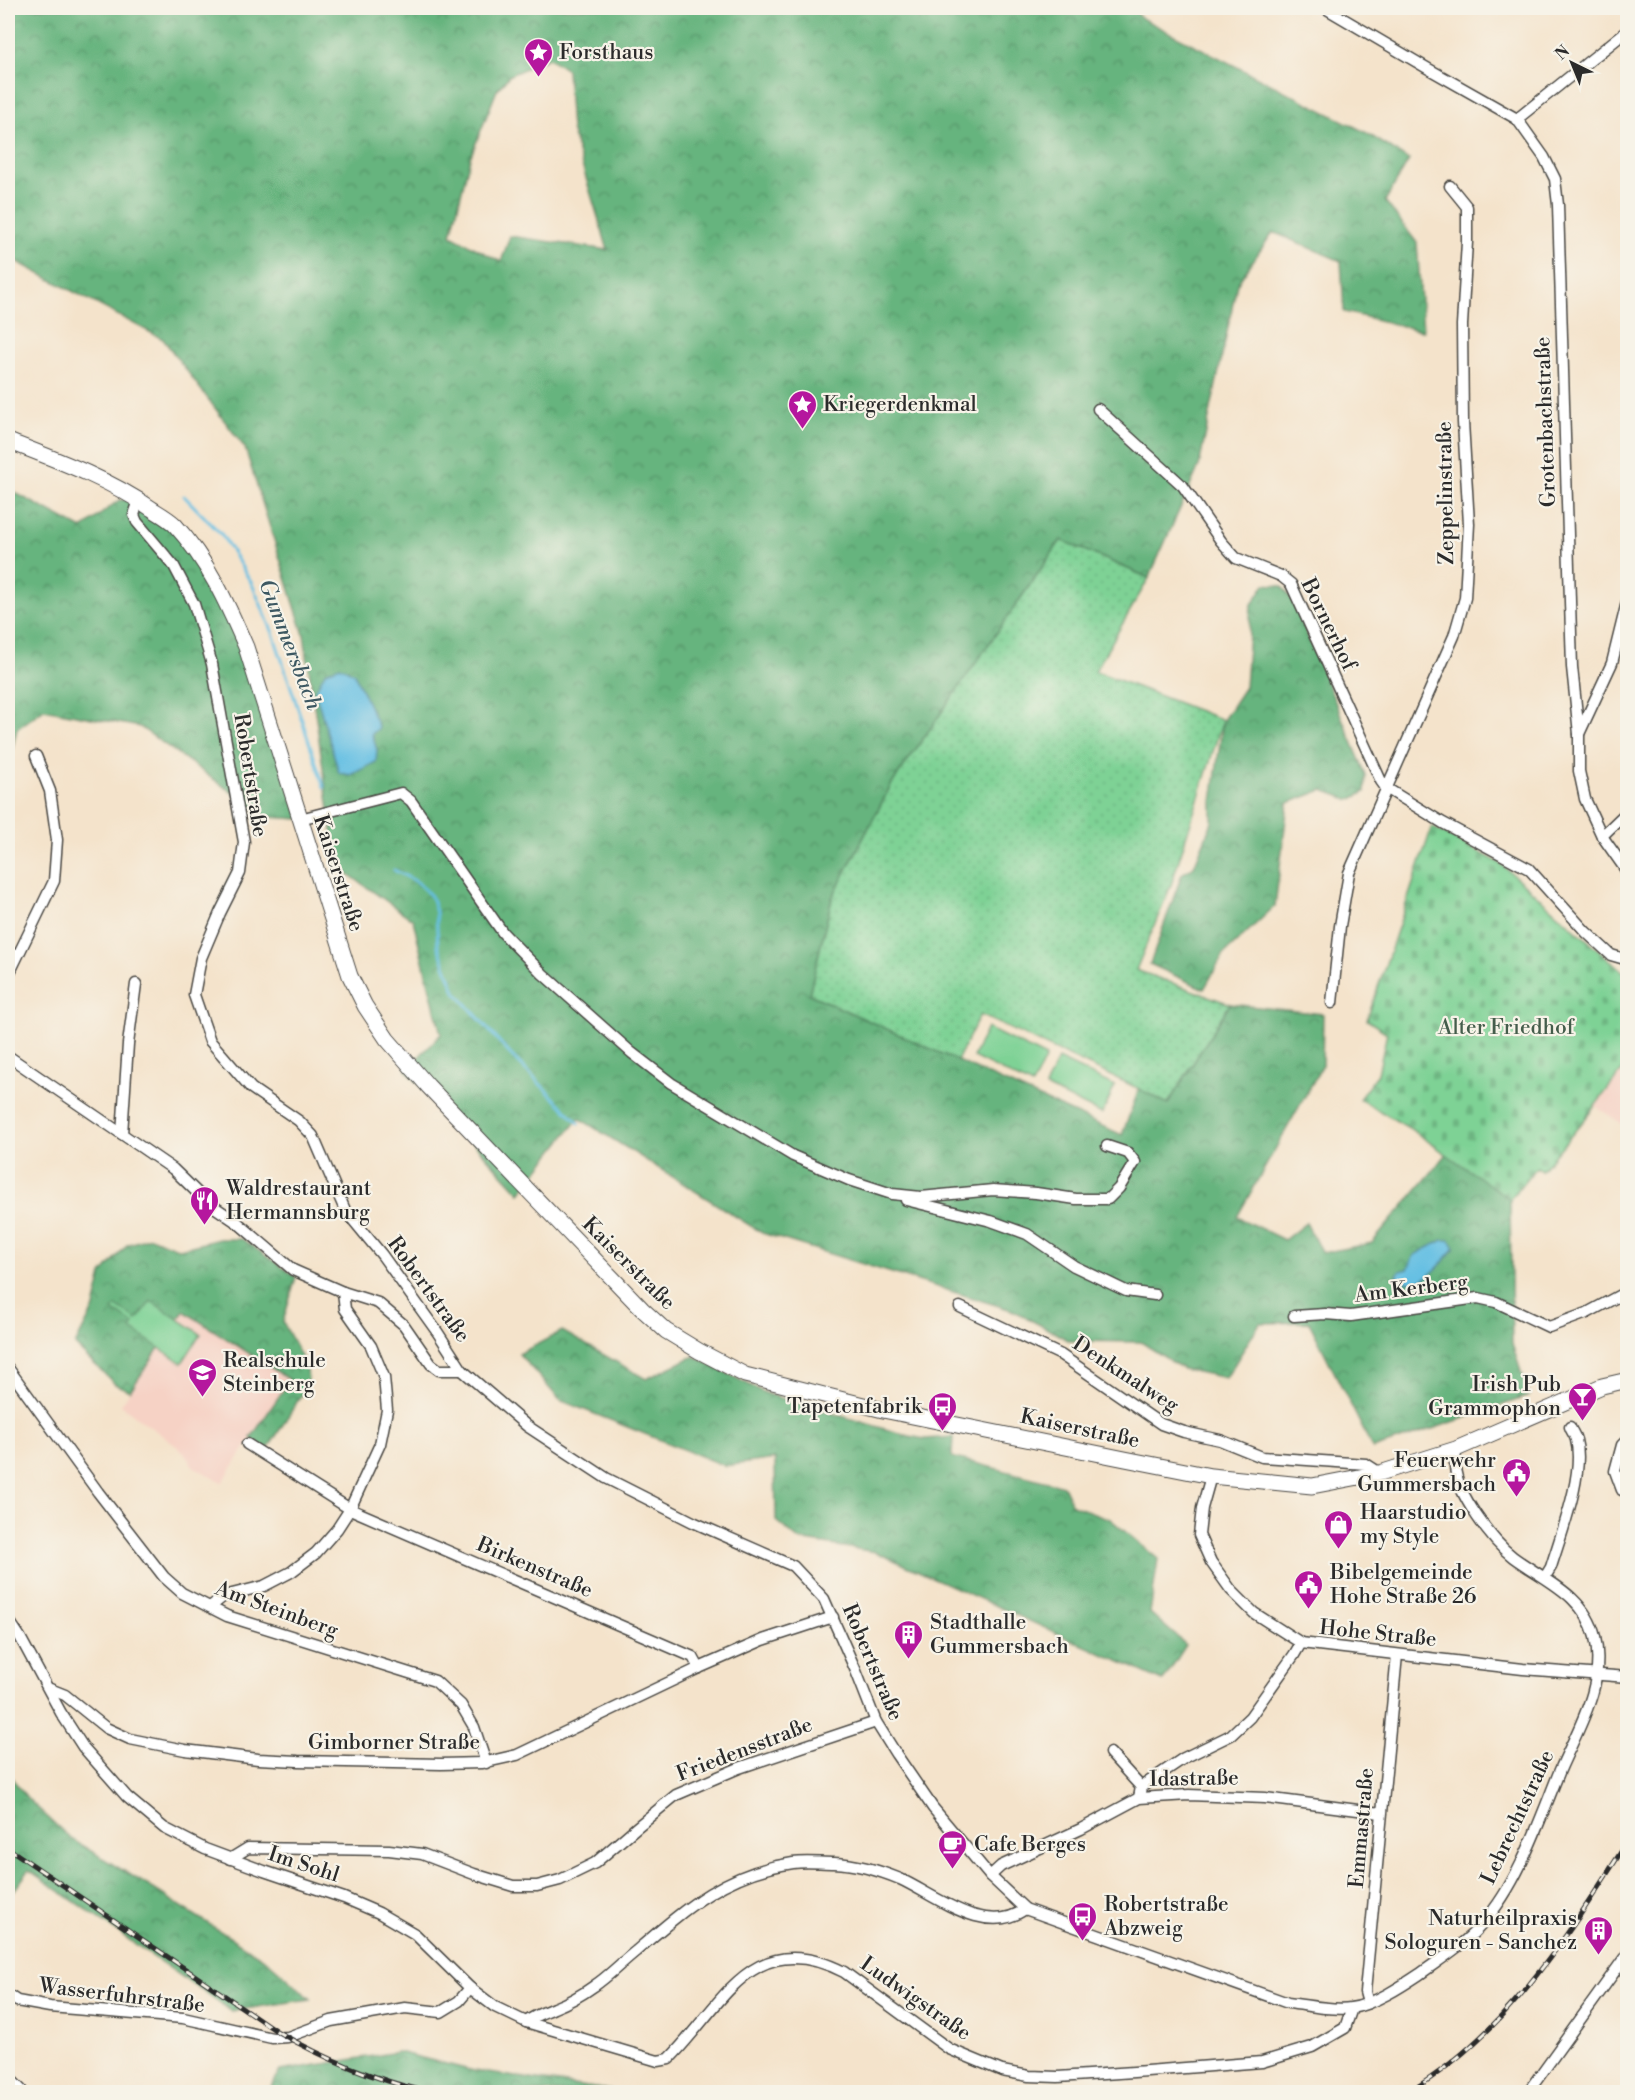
<svg xmlns="http://www.w3.org/2000/svg" width="1635" height="2100" font-family="'Libre Bodoni',serif">
<defs>
<pattern id="grass-dots" width="8" height="8" patternUnits="userSpaceOnUse" patternTransform="scale(1.5)"><rect width="8" height="8" fill="#7ed295"/><path d="M2 2h.1M6 6h.1" fill="none" stroke="#6db481" stroke-width="1.8" stroke-linecap="round"/></pattern>
<pattern id="forest-crowns" width="20" height="18" patternUnits="userSpaceOnUse" patternTransform="scale(1.5)"><rect width="20" height="18" fill="#66b47e"/><path d="M2 6a3 3 0 1 1 6 0M12 15a3 3 0 1 1 6 0" fill="none" stroke="#549367"/></pattern>
<pattern id="cemetery-stones" width="16" height="16" patternUnits="userSpaceOnUse" patternTransform="scale(1.5)"><rect width="16" height="16" fill="#7ed295"/><path d="M2 7V4a2 2 0 0 1 4 0v3zM10 15v-3a2 2 0 0 1 4 0v3z" fill="#6db481"/></pattern>
</defs>
<rect width="100%" height="100%" fill="#f7f3e8"/>
<filter id="ink" filterUnits="userSpaceOnUse"><feTurbulence type="fractalNoise" baseFrequency=".0167" numOctaves="2"/><feDisplacementMap in="SourceGraphic" scale="12" xChannelSelector="R" yChannelSelector="G"/><feConvolveMatrix kernelMatrix="1 2 1 2 8 2 1 2 1" color-interpolation-filters="sRGB"/></filter>
<filter id="wash" filterUnits="userSpaceOnUse"><feTurbulence type="fractalNoise" baseFrequency=".008" numOctaves="4" result="noise"/><feDisplacementMap in="SourceGraphic" scale="24" xChannelSelector="R" yChannelSelector="G"/><feGaussianBlur stdDeviation="1.35" result="paint"/><feColorMatrix in="noise" values="0 0 0 0 0 0 0 0 0 0 0 0 0 0 0 0 0 1.4 0 .05"/><feComposite in="paint" operator="in"/></filter>
<g filter="url(#wash)">
<rect width="100%" height="100%" fill="#f4e3cb"/>
<g fill="#f6d2c5">
<polygon points="1627,1065 1627,1127 1595,1106"/>
<polygon points="183,1310 290,1380 222,1483 193,1466 183,1451 121,1405"/>
</g>
<polygon fill="url(#grass-dots)" stroke="#547e60" stroke-width="1.5" points="1061,540 1149,578 1095,671 1223,720 1171,885 1136,970 1230,1004 1168,1104 1127,1083 980,1015 957,1061 809,994 832,898 891,785"/>
<g fill="url(#forest-crowns)" stroke="#487054" stroke-width="1.5" fill-rule="evenodd">
<path d="M8,8h1123l12,11 222,113 44,28 -24,41 32,42 6,88 -79,-19 -3,-51 -68,-29 -36,52 -38,182 -50,112 -88,-38 -170,245 -59,113 -23,96 313,141 17,-46 29,15 62,-100 93,10 -1,52 -85,151 47,23 22,-17 16,30 50,-10 75,-89 63,45 2,145 17,52 -156,53 -64,-127 -49,1 -34,55 -43,-9 -42,-27 -71,-1 -58,-31 -250,-77 -183,-115 -59,75 -114,-123 35,-36 -28,-114 -76,-54 -33,-231 -59,-187 -82,-109 -155,-82zM549,58l18,12 4,59 37,121 -98,-14 -9,26 -50,-27 19,-77 27,-68 13,-15z"/>
<polygon points="8,489 82,529 119,500 139,500 173,524 226,601 300,819 267,817 140,727 44,709 17,729 8,766"/>
<polygon points="1265,584 1282,586 1293,601 1366,775 1365,792 1350,800 1323,790 1288,803 1275,906 1224,954 1204,989 1150,964 1182,874 1194,866 1212,822 1212,802 1223,720 1245,687 1251,606"/>
<polygon points="150,1237 180,1249 219,1239 242,1239 296,1277 283,1322 307,1368 308,1384 266,1452 251,1438 290,1380 184,1311 130,1391 115,1384 75,1345 94,1308 102,1274 127,1245"/>
<polygon points="562,1331 646,1379 694,1356 767,1394 909,1436 925,1439 953,1437 952,1457 1063,1486 1072,1505 1110,1519 1158,1559 1150,1613 1186,1645 1163,1681 876,1552 799,1540 776,1521 775,1459 725,1466 560,1400 519,1354"/>
<polygon points="8,1773 28,1799 71,1839 152,1888 269,1962 311,1999 231,2011 29,1870 8,1899"/>
<polygon points="398,2052 474,2071 623,2092 269,2092 280,2071"/>
</g>
<polygon fill="url(#cemetery-stones)" stroke="#547e60" stroke-width="1.5" points="1432,827 1500,863 1627,975 1627,1064 1585,1119 1542,1170 1537,1167 1510,1199 1409,1128 1359,1099 1378,1074 1387,1033 1367,1020"/>
<g fill="#7ed295" stroke="#547e60" stroke-width="1.5">
<polygon points="987,1028 1046,1057 1032,1086 973,1057"/>
<polygon points="1058,1059 1115,1086 1102,1114 1045,1087"/>
<polygon points="151,1301 201,1334 182,1363 131,1329 134,1324 113,1310 116,1306 137,1320"/>
</g>
<g fill="#66c0e3" stroke="#487687" stroke-width="1.5">
<polygon points="340,666 354,673 379,728 372,734 377,750 376,762 351,775 339,773 315,691 325,672"/>
<path d="M1443,1240h7l5,8c-16,18 -28,39 -55,33l-3,-6 3,-4 8,-2 6,-14z"/>
</g>
<g fill="none" stroke-linecap="round" stroke-linejoin="round">
<g stroke="#66c0e3" stroke-width="3">
<polyline points="184,496 222,535 252,584 273,633 324,787"/>
<polyline points="394,870 417,882 431,896 436,912 438,946 455,991 509,1053 579,1123"/>
</g>
</g>
</g>
<g filter="url(#ink)">
<g fill="none" stroke-linecap="round" stroke-linejoin="round">
<defs>
<g id="street">
<polyline points="1325,8 1427,68 1517,119 1544,157 1555,179 1558,205 1572,667 1579,734"/>
<polyline points="1517,119 1628,30"/>
<polyline points="1098,409 1183,486 1221,541 1236,558 1281,576 1291,584 1381,781 1386,788 1443,823 1529,869 1586,932 1611,955 1628,960"/>
<path d="M139,500l-5,15 3,7 37,44 20,38 18,60 32,178 -4,31 -20,40 -19,45 -7,37 16,46 41,47 48,33 14,15 32,74 37,45 56,78 24,37 65,56 79,52 87,44 100,44 31,33 32,72 20,51 20,32 37,54 57,68 35,33 263,94c20,2 43,8 63,5 22,-3 51,-22 69,-34 22,-16 45,-30 63,-51 36,-40 57,-104 77,-153 18,-42 46,-85 35,-133 -10,-42 -51,-57 -82,-80 -21,-16 -56,-63 -58,-90 0,-6 1,-12 1,-18"/>
<polyline points="1628,598 1612,663 1579,734 1579,771 1585,799 1602,836 1628,873"/>
<polyline points="300,819 401,793 411,801 503,933 543,974 632,1053 671,1083 793,1156 849,1180 892,1194 921,1197 993,1190 1036,1193 1076,1199 1108,1199 1119,1188 1135,1162 1128,1153 1107,1146"/>
<polyline points="1602,836 1628,811"/>
<polyline points="8,976 54,881 57,840 50,791 36,756"/>
<polyline points="1332,1003 1340,926 1349,873 1454,636 1465,598 1469,524 1463,422 1462,325 1467,242 1467,207 1450,186"/>
<polyline points="8,1056 173,1169 207,1202 238,1223 293,1270 343,1292 378,1303 404,1325 431,1364 439,1370 462,1370"/>
<polyline points="122,1134 128,1044 136,984"/>
<polyline points="906,1200 991,1221 1027,1234 1074,1266 1126,1291 1155,1295"/>
<polyline points="960,1307 1061,1355 1161,1424 1184,1432 1220,1440 1262,1457 1366,1464 1380,1473"/>
<polyline points="1294,1316 1325,1314 1351,1316 1478,1298 1496,1302 1549,1327 1587,1313 1628,1291"/>
<polyline points="8,1368 98,1492 164,1577 182,1593 227,1616 435,1681 461,1705 474,1727 486,1763"/>
<polyline points="1628,1439 1622,1445 1615,1471 1622,1490 1628,1492"/>
<polyline points="247,1444 350,1509 693,1657 699,1668"/>
<polyline points="1211,1476 1202,1508 1199,1535 1211,1562 1231,1590 1254,1613 1301,1643 1523,1669 1628,1677"/>
<path d="M1545,1577l6,-10c10,-33 34,-94 25,-127 -1,-5 -5,-9 -6,-13"/>
<polyline points="210,1607 224,1596 264,1586 291,1572 316,1553 337,1529 350,1509 380,1444 387,1410 384,1377 371,1346 345,1309 343,1292"/>
<path d="M8,1619l12,18 41,76 22,34 44,50 37,31 41,21 59,22 80,27 35,15 36,21 55,54 25,19 31,15 132,39 11,-2c54,-54 83,-134 175,-87l105,77 53,22 27,5 29,1 76,-5 128,-10 50,-15 33,-19 7,-20"/>
<polyline points="50,1689 65,1695 106,1728 130,1739 185,1750 258,1759 298,1761 441,1764 482,1763 517,1755 699,1668 763,1640 833,1617"/>
<polyline points="1110,1753 1141,1787"/>
<polyline points="1139,1798 1141,1787 1184,1758 1231,1735 1250,1717 1294,1655 1301,1643"/>
<polyline points="230,1859 248,1848 389,1850 422,1854 474,1874 513,1886 537,1886 560,1880 595,1863 637,1827 676,1795 739,1768 876,1722"/>
<polyline points="990,1876 1001,1866 1081,1829 1139,1798 1189,1795 1265,1798 1381,1813"/>
<polyline points="8,1995 17,2001 50,2007 183,2018 272,2038 288,2037 331,2021 405,2008 441,2012 459,2001 470,1988"/>
<polyline points="1368,2003 1365,1992 1397,1655"/>
<path d="M526,2022c11,-8 17,-9 28,-14 13,-5 29,-14 40,-22 15,-10 28,-24 42,-35 50,-43 89,-78 157,-88 13,-2 27,0 41,0 23,1 44,7 66,16 35,16 86,59 125,30"/>
<polyline points="1528,2092 1628,1953"/>
</g>
<path id="secondary" d="M8,441c49,19 101,38 144,68 8,5 17,10 23,16 33,36 52,78 71,122l104,329 15,30 22,33 41,47 214,223 24,22 33,20 46,24 138,35 242,49 86,17 101,10 68,-13 76,-24 146,-63 26,-6"/>
<polyline id="primary" points="8,2081 19,2092"/>
</defs>
<use href="#street" stroke="#494743" stroke-width="13"/>
<use href="#secondary" stroke="#494743" stroke-width="17"/>
<use href="#primary" stroke="#494743" stroke-width="19"/>
<use href="#street" stroke="#fff" stroke-width="10"/>
<use href="#secondary" stroke="#fff" stroke-width="15"/>
<use href="#primary" stroke="#fff" stroke-width="16"/>
<defs>
<g id="rail">
<path d="M8,1848l270,184c47,27 96,47 148,60"/>
<path d="M1409,2092c99,-59 158,-156 219,-251"/>
</g>
</defs>
<use href="#rail" stroke="#2b2b2b" stroke-width="5"/>
<use href="#rail" stroke="#f7f3e8" stroke-width="3" stroke-dasharray="9" stroke-linecap="butt"/>
</g>
</g>
<defs>
<symbol id="sight-pin" viewBox="-11 -11 22 30"><path d="M0 17L-7.5 6A9.5 9.5 0 1 1 7.5 6Z" fill="#b5179e" stroke="#f7f3e8"/><path d="M0-6L1.8-2.2L6-1.7L2.9 1.2L3.7 5.4L0 3.3L-3.7 5.4L-2.9 1.2L-6-1.7L-1.8-2.2Z" fill="#fff"/></symbol>
<symbol id="restaurant-pin" viewBox="-11 -11 22 30"><path d="M0 17L-7.5 6A9.5 9.5 0 1 1 7.5 6Z" fill="#b5179e" stroke="#f7f3e8"/><path d="M-5-6h1v4h1v-4h1v4h1v-4h1v5L-1.5 .5V6h-2V.5L-5-1ZM5-6V6H3V1.5H1.5Q1.5-4 5-6Z" fill="#fff"/></symbol>
<symbol id="school-pin" viewBox="-11 -11 22 30"><path d="M0 17L-7.5 6A9.5 9.5 0 1 1 7.5 6Z" fill="#b5179e" stroke="#f7f3e8"/><path d="M0-5L7-2L0 1L-7-2ZM-4 1L0 2.5L4 1V4Q0 6-4 4Z" fill="#fff"/></symbol>
<symbol id="bar-pin" viewBox="-11 -11 22 30"><path d="M0 17L-7.5 6A9.5 9.5 0 1 1 7.5 6Z" fill="#b5179e" stroke="#f7f3e8"/><path d="M-6-5H6L.8 .8V4.5H3.5V6h-7V4.5H-.8V.8Z" fill="#fff"/></symbol>
<symbol id="bus-pin" viewBox="-11 -11 22 30"><path d="M0 17L-7.5 6A9.5 9.5 0 1 1 7.5 6Z" fill="#b5179e" stroke="#f7f3e8"/><path d="M-5-6H5V4H4V6H2V4H-2V6H-4V4H-5ZM-3.5-4V0h7V-4ZM-3.5 1.2v1.5H-2V1.2ZM2 1.2v1.5H3.5V1.2Z" fill="#fff"/></symbol>
<symbol id="civic-pin" viewBox="-11 -11 22 30"><path d="M0 17L-7.5 6A9.5 9.5 0 1 1 7.5 6Z" fill="#b5179e" stroke="#f7f3e8"/><path d="M-.6-6.5H3V-4.5H.6V-3L4-1V1h2V6H-6V1h2V-1L-.6-3ZM-1.2 2.5V6h2.4V2.5Z" fill="#fff"/></symbol>
<symbol id="shop-pin" viewBox="-11 -11 22 30"><path d="M0 17L-7.5 6A9.5 9.5 0 1 1 7.5 6Z" fill="#b5179e" stroke="#f7f3e8"/><path d="M-5-2.5h2.3a2.7 3.5 0 0 1 5.4 0H5L5.5 6h-11ZM-1.5-2.5h3a1.5 2.3 0 0 0-3 0Z" fill="#fff"/></symbol>
<symbol id="building-pin" viewBox="-11 -11 22 30"><path d="M0 17L-7.5 6A9.5 9.5 0 1 1 7.5 6Z" fill="#b5179e" stroke="#f7f3e8"/><path d="M-4-6H4V6H1V3H-1V6H-4ZM-2.5-4.3h1.7v1.8h-1.7ZM.8-4.3h1.7v1.8H.8ZM-2.5-1h1.7V.8h-1.7ZM.8-1h1.7V.8H.8Z" fill="#fff"/></symbol>
<symbol id="cafe-pin" viewBox="-11 -11 22 30"><path d="M0 17L-7.5 6A9.5 9.5 0 1 1 7.5 6Z" fill="#b5179e" stroke="#f7f3e8"/><path d="M-5.5-4.5H6V0H3Q3 3.5 0 3.5H-2.5Q-5.5 3.5-5.5 0ZM3-3.2v2h1.7v-2ZM-6 4.5H4V6H-6Z" fill="#fff"/></symbol>
</defs>
<g fill-rule="evenodd">
<use href="#sight-pin" x="522" y="36" width="33" height="45"/>
<use href="#sight-pin" x="786" y="388" width="33" height="45"/>
<use href="#restaurant-pin" x="188" y="1184" width="33" height="45"/>
<use href="#school-pin" x="186" y="1356" width="33" height="45"/>
<use href="#bar-pin" x="1566" y="1380" width="33" height="45"/>
<use href="#bus-pin" x="926" y="1390" width="33" height="45"/>
<use href="#civic-pin" x="1500" y="1456" width="33" height="45"/>
<use href="#shop-pin" x="1322" y="1508" width="33" height="45"/>
<use href="#civic-pin" x="1292" y="1568" width="33" height="45"/>
<use href="#building-pin" x="892" y="1618" width="33" height="45"/>
<use href="#cafe-pin" x="936" y="1828" width="33" height="45"/>
<use href="#bus-pin" x="1066" y="1900" width="33" height="45"/>
<use href="#building-pin" x="1582" y="1914" width="33" height="45"/>
</g>
<g text-anchor="middle" stroke-width="4.5" stroke-linejoin="round" paint-order="stroke">
<g font-size="21" fill="#2b2b2b" stroke="#f7f3e8" text-anchor="start">
<text x="559" y="59">Forsthaus</text>
<text x="823" y="411">Kriegerdenkmal</text>
<text x="226" y="1195">Waldrestaurant<tspan x="226" dy="24">Hermannsburg</tspan></text>
<text x="223" y="1367">Realschule<tspan x="223" dy="24">Steinberg</tspan></text>
<text x="1561" y="1391" text-anchor="end">Irish Pub<tspan x="1561" dy="24">Grammophon</tspan></text>
<text x="922" y="1413" text-anchor="end">Tapetenfabrik</text>
<text x="1496" y="1467" text-anchor="end">Feuerwehr<tspan x="1496" dy="24">Gummersbach</tspan></text>
<text x="1360" y="1519">Haarstudio<tspan x="1360" dy="24">my Style</tspan></text>
<text x="1330" y="1579">Bibelgemeinde<tspan x="1330" dy="24">Hohe Straße 26</tspan></text>
<text x="930" y="1629">Stadthalle<tspan x="930" dy="24">Gummersbach</tspan></text>
<text x="974" y="1851">Cafe Berges</text>
<text x="1104" y="1911">Robertstraße<tspan x="1104" dy="24">Abzweig</tspan></text>
<text x="1577" y="1925" text-anchor="end">Naturheilpraxis<tspan x="1577" dy="24">Sologuren - Sanchez</tspan></text>
</g>
<g font-size="21" fill="#2b2b2b" stroke="#f7f3e8">
<text transform="translate(1545 422) rotate(-92)" y="7">Grotenbachstraße</text>
<text transform="translate(1445 493) rotate(-91)" y="7">Zeppelinstraße</text>
<text transform="translate(1329 624) rotate(64)" y="7">Bornerhof</text>
<text transform="translate(251 775) rotate(81)" y="7">Robertstraße</text>
<text transform="translate(339 873) rotate(72)" y="7">Kaiserstraße</text>
<text transform="translate(629 1263) rotate(45)" y="7">Kaiserstraße</text>
<text transform="translate(1411 1288) rotate(-7)" y="7">Am Kerberg</text>
<text transform="translate(429 1289) rotate(54)" y="7">Robertstraße</text>
<text transform="translate(1126 1374) rotate(33)" y="7">Denkmalweg</text>
<text transform="translate(1080 1428) rotate(12)" y="7">Kaiserstraße</text>
<text transform="translate(535 1567) rotate(23)" y="7">Birkenstraße</text>
<text transform="translate(277 1609) rotate(20)" y="7">Am Steinberg</text>
<text transform="translate(1378 1633) rotate(6)" y="7">Hohe Straße</text>
<text transform="translate(873 1662) rotate(67)" y="7">Robertstraße</text>
<text x="394" y="1749">Gimborner Straße</text>
<text transform="translate(744 1749) rotate(-21)" y="7">Friedensstraße</text>
<text transform="translate(1194 1778) rotate(-1)" y="7">Idastraße</text>
<text transform="translate(1517 1817) rotate(-65)" y="7">Lebrechtstraße</text>
<text transform="translate(1361 1828) rotate(-85)" y="7">Emmastraße</text>
<text transform="translate(304 1864) rotate(18)" y="7">Im Sohl</text>
<text transform="translate(122 1995) rotate(7)" y="7">Wasserfuhrstraße</text>
<text transform="translate(916 1998) rotate(35)" y="7">Ludwigstraße</text>
</g>
<g font-size="21" fill="#445d4b" stroke="#f7f3e8">
<text x="1506" y="1034">Alter Friedhof</text>
</g>
<g font-size="22" font-style="italic" fill="#3d5862" stroke="#f7f3e8">
<text transform="translate(291 644) rotate(69)" y="8">Gummersbach</text>
</g>
</g>
<rect width="1635" height="2100" fill="none" stroke="#f7f3e8" stroke-width="30"/>
<g transform="translate(1572 63) rotate(317)" stroke="#f7f3e8" stroke-width="4.5" paint-order="stroke">
<path d="M0-4.5L10 22L0 15L-10 22Z" fill="#2b2b2b"/>
<text y="-9" font-size="16" font-weight="bold" text-anchor="middle" fill="#2b2b2b">N</text>
</g>
</svg>
